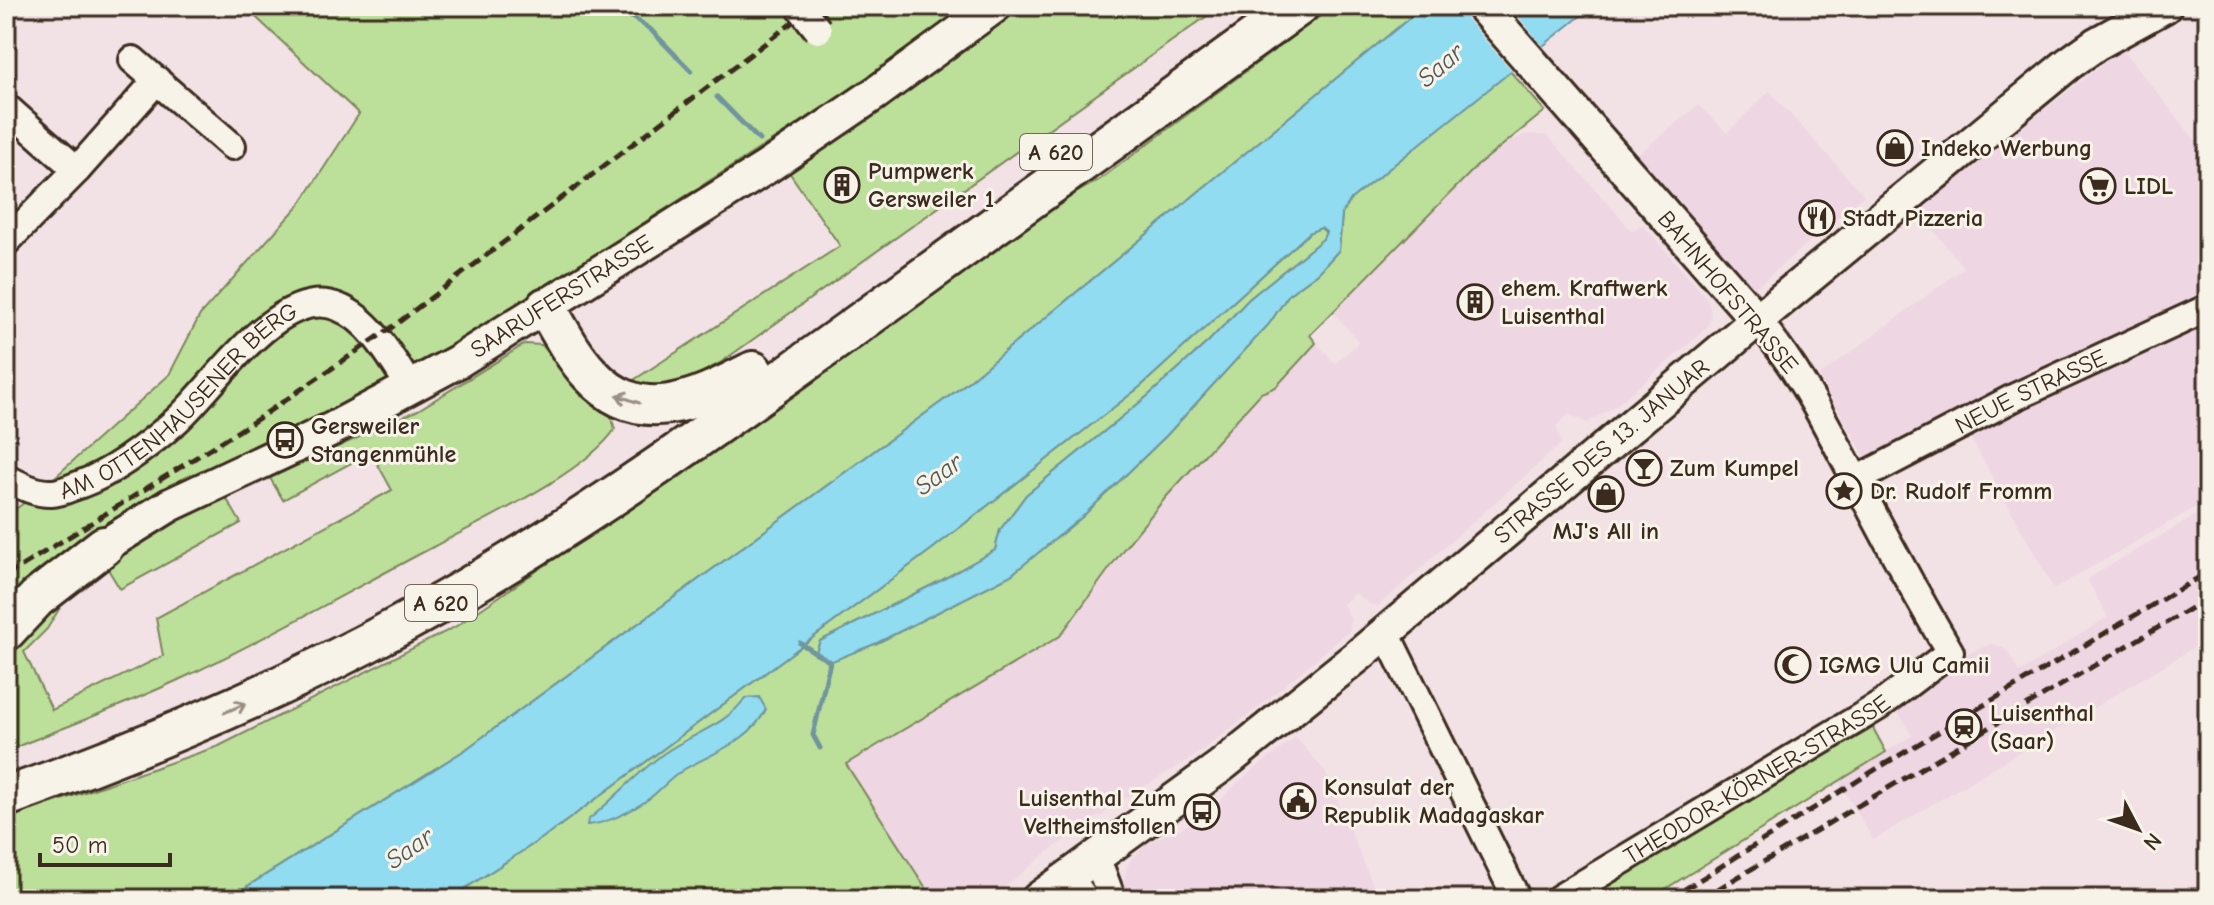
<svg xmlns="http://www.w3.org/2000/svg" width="2214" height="905" font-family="'Comic Neue',sans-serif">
<rect width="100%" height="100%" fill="#f2e2e5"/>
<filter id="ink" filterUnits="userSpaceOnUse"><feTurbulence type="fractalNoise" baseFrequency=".0125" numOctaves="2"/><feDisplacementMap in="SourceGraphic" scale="16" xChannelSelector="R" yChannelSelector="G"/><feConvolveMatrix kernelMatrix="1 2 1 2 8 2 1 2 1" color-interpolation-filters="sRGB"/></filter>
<g filter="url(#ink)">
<g fill="#eed6e3">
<polygon points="2122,49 2195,140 2208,134 2208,500 2054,589 1959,416 1869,463 1819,376 1964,268 1917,210"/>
<polygon points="1769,91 1864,195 1755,288 1637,155 1698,105 1727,133"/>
<polygon points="1527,134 1548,136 1633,232 1642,224 1704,295 1709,303 1711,315 1708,325 1697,337 1615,406 1587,423 1569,414 1556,426 1562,443 1378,606 1369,604 1356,593 1343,604 1351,620 1350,630 1261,705 1196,755 1108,809 1104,815 1097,817 1049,851 990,899 933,899 846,764 1060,636 1125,547 1166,497 1261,393 1276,387 1316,343 1335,363 1359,342 1334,313 1477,166 1512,140"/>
<polygon points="2208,508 2208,639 1873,840 1838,780 1912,736 1896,708 1941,669 1969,653 1991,644 2002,647 2009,653 2019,673 2108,617 2087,579"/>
<polygon points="1296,737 1326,773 1379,899 1128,899 1123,886 1126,870 1130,861 1143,848 1158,838 1182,828 1215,806 1236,784"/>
</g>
<g fill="#bce09a" stroke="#7c855c" stroke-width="2">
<polygon points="244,6 968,6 865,81 435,357 116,524 6,600 6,516 35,495 169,375 200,315 301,203 359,114"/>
<polygon points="1025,6 1221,6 720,363 688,380 662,389 626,385 840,246 789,172 888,106"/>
<polygon points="1334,6 1424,6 959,389 465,750 227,899 6,899 6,819 219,746 455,627 722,443 1048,209 1099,180"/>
<polygon points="1510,71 1545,111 1477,166 1310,335 1316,343 1276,387 1261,393 1166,497 1125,547 1060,636 846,764 933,899 449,899 550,833 932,549 1141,386 1310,232 1321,228 1326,233 1323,239 1249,299 1208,342 1149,395 1026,495 1000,530 995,550 940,581 820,641 815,655 830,661 877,643 1011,575 1082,517 1166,436 1269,324 1289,294 1318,273 1339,250 1342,214 1351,199"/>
<path d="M525,344l17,1 36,43 32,26 5,15c-28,43 -135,93 -182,118 -80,42 -160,88 -242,127 -60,29 -123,52 -185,77v-93l61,-62 -20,33 -23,23 28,58 111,-54 -7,-38 236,-128 -21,-38 -88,48 -13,-22 148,-68z"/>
<polygon points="225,496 241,523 120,589 106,566 178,520"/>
<polygon points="1873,728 1886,752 1649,899 1580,899"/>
</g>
<g fill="#91dcf1" stroke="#6f959d" stroke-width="2">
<polygon points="1424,6 1593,6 1351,199 1342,214 1339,250 1318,273 1289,294 1269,324 1166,436 1082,517 1011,575 877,643 830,662 815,655 820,641 940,581 995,550 1000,530 1026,495 1149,395 1208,342 1249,299 1323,239 1326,232 1321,228 1310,232 1141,386 932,549 550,833 449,899 227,899 465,750 959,389"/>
<path d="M759,697l7,12c-16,33 -52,43 -83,61 -12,8 -22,19 -33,28 -16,12 -43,26 -63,27l1,-5c26,-21 49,-47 75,-66 27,-20 63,-28 82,-56z"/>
</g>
<polygon fill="#f2e2e5" points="1455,6 1509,6 1545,48 1514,73"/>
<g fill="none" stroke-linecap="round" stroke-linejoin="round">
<g stroke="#6f959d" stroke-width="5">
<polyline points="615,6 650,29 691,71"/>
<polyline points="717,97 759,140"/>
<polyline points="800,643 830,662 813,735 820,748"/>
</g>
<defs>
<g id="minor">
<polyline points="133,60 232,146"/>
<polyline points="6,107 77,170"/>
<polyline points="6,242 77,170 157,80"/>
<path id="s1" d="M6,478c14,7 30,16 46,15 9,0 20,-6 29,-9 35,-13 68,-39 96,-64 38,-34 103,-137 161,-113 33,13 54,52 72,80"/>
<path id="s2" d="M1856,480l159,-83 193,-89"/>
<polyline points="1386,633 1517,899"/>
<polyline points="1093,859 1102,872 1112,899"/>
<polyline points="1069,876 1085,899"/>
<path id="s3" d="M1558,899l321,-193 71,-54c-33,-56 -64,-113 -94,-171 -30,-57 -57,-112 -99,-161"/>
</g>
<g id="major">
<polyline points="1482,6 1757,320"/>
<path id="s4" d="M104,546l66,-41 162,-76 125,-67 310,-195 109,-74 119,-87"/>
<path id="s5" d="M1038,899l183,-133 138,-111 398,-335 311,-256 28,-20 69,-38"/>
</g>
<g id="highway">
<path d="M546,307c13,22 26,48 44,67 51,56 108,25 163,-3"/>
<polyline points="6,631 37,598 104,546"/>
<path d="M6,797c123,-44 243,-93 359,-153 168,-87 322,-196 475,-307 153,-110 306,-220 459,-331"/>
</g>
</defs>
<use href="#minor" stroke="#3b2a1e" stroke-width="32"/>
<use href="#major" stroke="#3b2a1e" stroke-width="38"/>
<use href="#highway" stroke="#3b2a1e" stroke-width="44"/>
<use href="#minor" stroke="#f7f3e8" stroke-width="26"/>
<use href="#major" stroke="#f7f3e8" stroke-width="32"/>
<use href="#highway" stroke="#f7f3e8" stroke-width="38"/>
<g stroke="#3b2a1e" stroke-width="5" stroke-dasharray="12 6" stroke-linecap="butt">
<polyline points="6,576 256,420 391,328 814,6"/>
<polyline points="1669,899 1878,768 2208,572"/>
<polyline points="1701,899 2208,598"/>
</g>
<defs>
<polyline id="minor-bridge" points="799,6 818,30"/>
</defs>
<use href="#minor-bridge" stroke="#3b2a1e" stroke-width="32" stroke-linecap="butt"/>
<use href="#minor-bridge" stroke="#f7f3e8" stroke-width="26"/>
</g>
<defs><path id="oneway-shaft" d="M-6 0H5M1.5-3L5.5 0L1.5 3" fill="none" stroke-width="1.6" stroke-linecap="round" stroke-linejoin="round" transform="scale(2)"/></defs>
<g stroke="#998e83">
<use href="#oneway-shaft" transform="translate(628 399) rotate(-161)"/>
<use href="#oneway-shaft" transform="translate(235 708) rotate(-24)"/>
</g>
</g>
<defs>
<symbol id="shop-ring" viewBox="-11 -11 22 22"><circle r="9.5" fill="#f7f3e8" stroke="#3b2a1e" stroke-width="1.5"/><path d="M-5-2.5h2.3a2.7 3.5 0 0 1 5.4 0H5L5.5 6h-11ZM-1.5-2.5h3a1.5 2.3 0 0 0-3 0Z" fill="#3b2a1e"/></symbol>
<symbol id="building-ring" viewBox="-11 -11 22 22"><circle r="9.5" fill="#f7f3e8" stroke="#3b2a1e" stroke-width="1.5"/><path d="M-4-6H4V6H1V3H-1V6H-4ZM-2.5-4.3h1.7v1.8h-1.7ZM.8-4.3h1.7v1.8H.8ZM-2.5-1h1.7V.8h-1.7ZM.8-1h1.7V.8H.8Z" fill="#3b2a1e"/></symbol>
<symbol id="supermarket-ring" viewBox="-11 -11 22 22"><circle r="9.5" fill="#f7f3e8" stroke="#3b2a1e" stroke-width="1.5"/><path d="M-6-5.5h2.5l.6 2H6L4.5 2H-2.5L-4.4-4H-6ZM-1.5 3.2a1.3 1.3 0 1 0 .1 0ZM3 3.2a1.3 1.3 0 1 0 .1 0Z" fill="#3b2a1e"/></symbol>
<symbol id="restaurant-ring" viewBox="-11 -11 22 22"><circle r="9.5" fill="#f7f3e8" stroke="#3b2a1e" stroke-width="1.5"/><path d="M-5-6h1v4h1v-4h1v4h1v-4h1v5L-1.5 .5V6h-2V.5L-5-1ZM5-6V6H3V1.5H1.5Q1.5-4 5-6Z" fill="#3b2a1e"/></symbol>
<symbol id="bus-ring" viewBox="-11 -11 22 22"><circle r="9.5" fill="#f7f3e8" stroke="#3b2a1e" stroke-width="1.5"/><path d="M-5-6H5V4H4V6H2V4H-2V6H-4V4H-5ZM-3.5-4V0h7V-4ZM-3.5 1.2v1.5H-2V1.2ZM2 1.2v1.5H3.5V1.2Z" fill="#3b2a1e"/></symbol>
<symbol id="bar-ring" viewBox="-11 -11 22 22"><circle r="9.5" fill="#f7f3e8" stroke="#3b2a1e" stroke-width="1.5"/><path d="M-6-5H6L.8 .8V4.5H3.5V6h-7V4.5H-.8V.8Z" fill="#3b2a1e"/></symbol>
<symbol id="sight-ring" viewBox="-11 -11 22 22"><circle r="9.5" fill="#f7f3e8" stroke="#3b2a1e" stroke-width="1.5"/><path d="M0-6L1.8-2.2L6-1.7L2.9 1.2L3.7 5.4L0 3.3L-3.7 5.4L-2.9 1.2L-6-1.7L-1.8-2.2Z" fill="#3b2a1e"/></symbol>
<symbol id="mosque-ring" viewBox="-11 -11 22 22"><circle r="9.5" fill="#f7f3e8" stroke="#3b2a1e" stroke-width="1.5"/><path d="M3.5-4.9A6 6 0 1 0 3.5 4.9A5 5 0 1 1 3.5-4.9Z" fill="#3b2a1e"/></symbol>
<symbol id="station-ring" viewBox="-11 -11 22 22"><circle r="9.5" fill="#f7f3e8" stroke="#3b2a1e" stroke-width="1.5"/><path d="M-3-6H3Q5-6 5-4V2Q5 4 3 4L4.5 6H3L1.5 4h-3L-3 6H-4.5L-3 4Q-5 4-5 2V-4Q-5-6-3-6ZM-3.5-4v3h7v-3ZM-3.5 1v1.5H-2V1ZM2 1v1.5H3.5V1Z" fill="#3b2a1e"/></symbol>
<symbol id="civic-ring" viewBox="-11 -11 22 22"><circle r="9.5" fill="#f7f3e8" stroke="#3b2a1e" stroke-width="1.5"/><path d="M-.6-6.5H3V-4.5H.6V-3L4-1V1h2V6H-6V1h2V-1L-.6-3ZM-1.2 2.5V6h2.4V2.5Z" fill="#3b2a1e"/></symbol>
</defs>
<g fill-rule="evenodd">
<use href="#shop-ring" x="1875" y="128" width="40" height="40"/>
<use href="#building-ring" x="822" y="165" width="40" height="40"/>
<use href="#supermarket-ring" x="2078" y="166" width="40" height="40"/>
<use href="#restaurant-ring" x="1797" y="198" width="40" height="40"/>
<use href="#building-ring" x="1455" y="282" width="40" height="40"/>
<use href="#bus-ring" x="265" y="420" width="40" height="40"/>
<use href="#bar-ring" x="1624" y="448" width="40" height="40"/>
<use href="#sight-ring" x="1824" y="471" width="40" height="40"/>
<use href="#shop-ring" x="1586" y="474" width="40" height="40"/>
<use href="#mosque-ring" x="1773" y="645" width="40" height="40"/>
<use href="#station-ring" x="1944" y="707" width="40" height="40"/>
<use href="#civic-ring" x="1278" y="781" width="40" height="40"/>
<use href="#bus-ring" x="1182" y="792" width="40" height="40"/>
</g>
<g text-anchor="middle" stroke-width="6" stroke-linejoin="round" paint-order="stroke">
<g fill="#f7f3e8" stroke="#73665b" stroke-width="2">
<rect x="1020" y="134" width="72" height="36" rx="6"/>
<rect x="405" y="585" width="72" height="36" rx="6"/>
</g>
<g font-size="22" font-weight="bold" fill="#3b2a1e">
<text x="1056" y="160">A 620</text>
<text x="441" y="611">A 620</text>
</g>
<g font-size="24" font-weight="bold" fill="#3b2a1e" stroke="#f7f3e8" text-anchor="start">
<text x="1921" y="156">Indeko Werbung</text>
<text x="868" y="179">Pumpwerk<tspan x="868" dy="28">Gersweiler 1</tspan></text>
<text x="2124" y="194">LIDL</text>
<text x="1843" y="226">Stadt Pizzeria</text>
<text x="1501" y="296">ehem. Kraftwerk<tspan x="1501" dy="28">Luisenthal</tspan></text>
<text x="311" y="434">Gersweiler<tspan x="311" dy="28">Stangenmühle</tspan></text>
<text x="1670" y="476">Zum Kumpel</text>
<text x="1870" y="499">Dr. Rudolf Fromm</text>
<text x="1606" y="539" text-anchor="middle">MJ's All in</text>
<text x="1819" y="673">IGMG Ulu Camii</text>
<text x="1990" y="721">Luisenthal<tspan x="1990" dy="28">(Saar)</tspan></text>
<text x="1324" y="795">Konsulat der<tspan x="1324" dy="28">Republik Madagaskar</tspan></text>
<text x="1176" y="806" text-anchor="end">Luisenthal Zum<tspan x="1176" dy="28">Veltheimstollen</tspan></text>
</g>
<g font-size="24" fill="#3b2a1e" stroke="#f7f3e8">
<text transform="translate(1728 292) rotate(50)" y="8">BAHNHOFSTRASSE</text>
<text dy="8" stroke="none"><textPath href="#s4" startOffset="522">SAARUFERSTRASSE</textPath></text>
<text dy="8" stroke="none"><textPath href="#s2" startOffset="196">NEUE STRASSE</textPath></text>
<text dy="8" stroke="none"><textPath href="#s1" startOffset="208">AM OTTENHAUSENER BERG</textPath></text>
<text dy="8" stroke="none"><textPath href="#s5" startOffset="720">STRASSE DES 13. JANUAR</textPath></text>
<text dy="8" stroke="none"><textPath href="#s3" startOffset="232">THEODOR-KÖRNER-STRASSE</textPath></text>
</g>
<g font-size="26" font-style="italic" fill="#505653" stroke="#f7f3e8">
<text transform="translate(1440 65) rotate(-41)" y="9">Saar</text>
<text transform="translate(938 474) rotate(-36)" y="9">Saar</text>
<text transform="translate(409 848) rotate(-35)" y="9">Saar</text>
</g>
</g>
<rect width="2214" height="905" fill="none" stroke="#f7f3e8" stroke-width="32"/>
<rect x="16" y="16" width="2182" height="873" fill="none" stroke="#3b2a1e" stroke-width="3" filter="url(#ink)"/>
<g transform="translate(2138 829) rotate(131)" stroke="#f7f3e8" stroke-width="6" paint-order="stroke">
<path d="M0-6L14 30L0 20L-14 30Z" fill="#3b2a1e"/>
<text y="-12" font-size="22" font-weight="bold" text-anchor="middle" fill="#3b2a1e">N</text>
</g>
<path d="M40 853v12h130v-12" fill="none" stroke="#3b2a1e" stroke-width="4"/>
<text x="52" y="853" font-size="24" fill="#3b2a1e" stroke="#f7f3e8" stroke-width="6" paint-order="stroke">50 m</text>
</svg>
